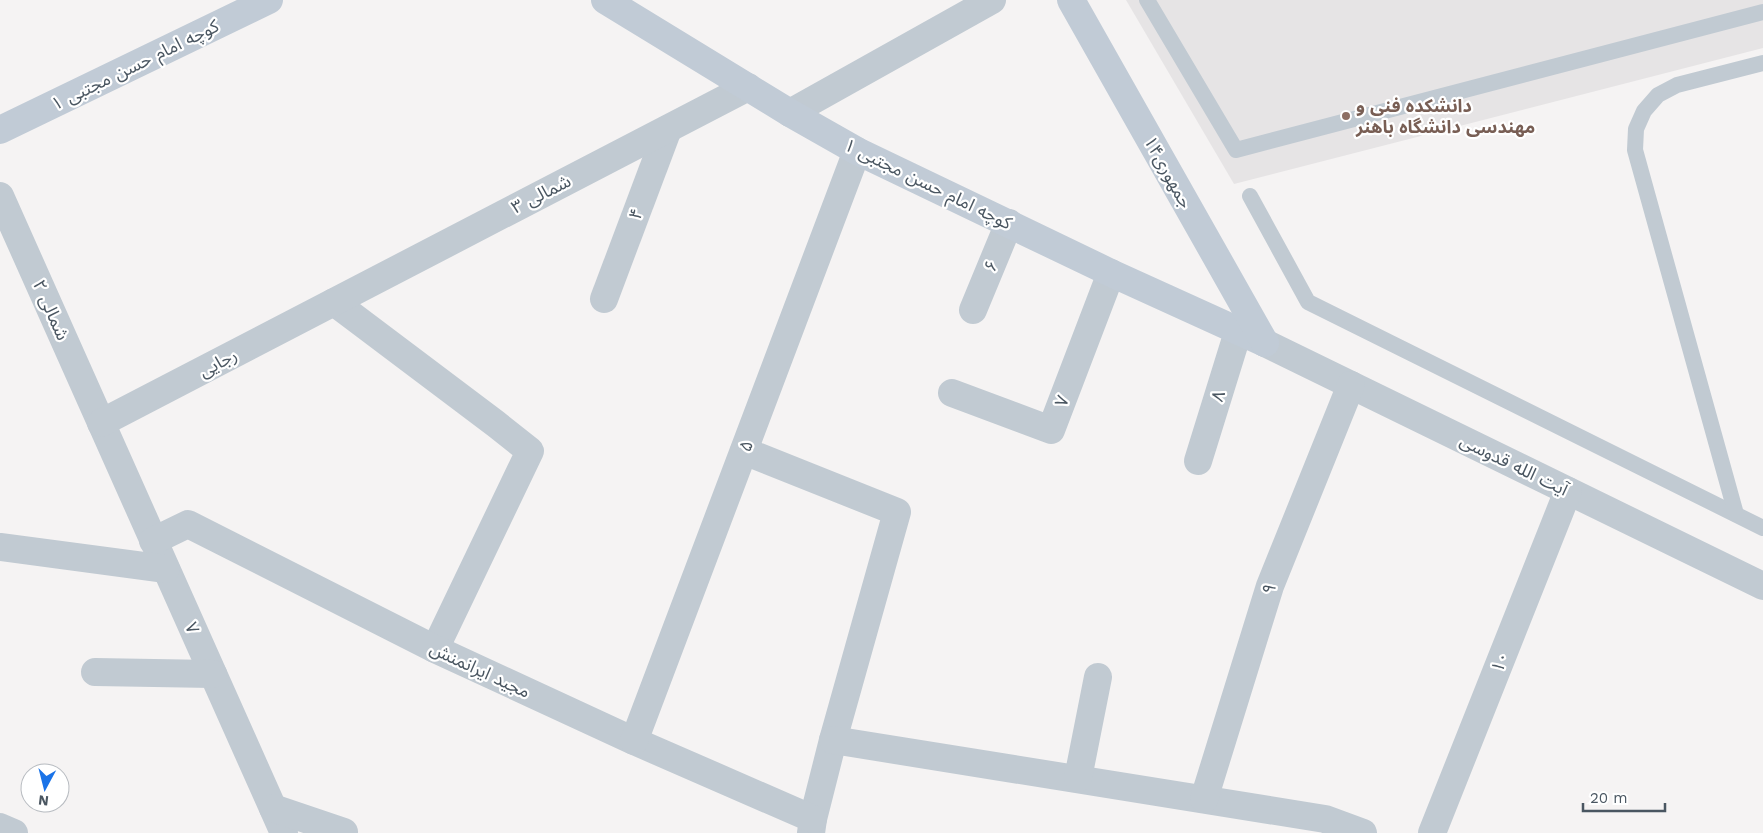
<svg xmlns="http://www.w3.org/2000/svg" width="1763" height="833" font-family="'Work Sans','Noto Sans Arabic',sans-serif">
<rect width="100%" height="100%" fill="#f5f3f3"/>
<polygon fill="#e6e4e5" points="1126,0 1763,0 1763,48 1234,184"/>
<g fill="none" stroke-linecap="round" stroke-linejoin="round">
<g stroke="#c1cad2" stroke-width="16">
<polyline points="1147,0 1236,150 1763,12"/>
<polyline points="1250,196 1308,302 1763,528"/>
<polyline points="1736,514 1635,150 1636,129 1644,111 1658,95 1677,85 1763,63"/>
</g>
<g stroke="#c1cad2" stroke-width="28">
<polyline points="790,113 992,0"/>
<polyline points="0,196 284,833"/>
<polyline points="604,299 668,129"/>
<polyline points="334,302 496,424 530,451 435,649"/>
<polyline points="973,310 1009,223"/>
<polyline points="1265,343 1763,586"/>
<polyline points="952,393 1051,430 1111,273"/>
<polyline points="101,423 748,87"/>
<polyline points="744,451 897,512 833,740 813,819 811,833"/>
<polyline points="1198,461 1238,332"/>
<polyline points="153,541 188,524 435,649 634,741 813,819"/>
<polyline points="0,547 166,569"/>
<polyline points="95,672 213,674"/>
<polyline points="833,740 1325,819 1363,833"/>
<polyline points="634,741 857,151"/>
<polyline points="1078,778 1098,677"/>
<polyline points="1204,799 1270,586 1351,385"/>
<polyline points="273,808 344,832"/>
<polyline points="0,827 14,833"/>
<polyline points="1432,833 1568,491"/>
</g>
<g stroke="#c1cbd6" stroke-width="28">
<polyline points="605,0 790,113 857,151 1111,273 1265,343"/>
<polyline points="1071,0 1265,343"/>
<polyline points="0,130 269,0"/>
</g>
</g>
<circle fill="#8d6e63" stroke="#fff" stroke-width="2" cx="1346" cy="116" r="5"/>
<g text-anchor="middle" stroke-width="4.5" stroke-linejoin="round" paint-order="stroke">
<g font-size="18" fill="#4a5661" stroke="#fff">
<text transform="translate(135 65) rotate(-26)" y="6">کوچه امام حسن مجتبی ۱</text>
<text transform="translate(1168 172) rotate(61)" y="6">جمهوری۱۴</text>
<text transform="translate(928 184) rotate(26)" y="6">کوچه امام حسن مجتبی ۱</text>
<text transform="translate(541 194) rotate(-27)" y="6">۳ شمالی</text>
<text transform="translate(636 214) rotate(-69)" y="6">۴</text>
<text transform="translate(991 266) rotate(-67)" y="6">۶</text>
<text transform="translate(51 310) rotate(66)" y="6">۲ شمالی</text>
<text transform="translate(218 363) rotate(-28)" y="6">رجایی</text>
<text transform="translate(1218 396) rotate(-73)" y="6">۸</text>
<text transform="translate(1062 401) rotate(-69)" y="6">۷</text>
<text transform="translate(746 446) rotate(-69)" y="6">۵</text>
<text transform="translate(1514 465) rotate(26)" y="6">آیت الله قدوسی</text>
<text transform="translate(1269 589) rotate(-71)" y="6">۹</text>
<text transform="translate(192 628) rotate(66)" y="6">۷</text>
<text transform="translate(1500 662) rotate(-68)" y="6">۱۰</text>
<text transform="translate(480 670) rotate(25)" y="6">مجید ایرانمنش</text>
</g>
<g font-size="18" font-weight="bold" fill="#785e54" stroke="#fff" text-anchor="start">
<text x="1356" y="112">دانشکده فنی و<tspan x="1356" dy="21">مهندسی دانشگاه باهنر</tspan></text>
</g>
</g>
<g transform="translate(45 788) rotate(187)"><circle r="24" fill="#ffffff" stroke="#b7bbc0"/>
<path d="M0-4L9 19L0 12L-9 19Z" fill="#1a73e8"/>
<text y="-8" font-size="14" font-weight="bold" text-anchor="middle" fill="#4a5661">N</text>
</g>
<path d="M1583 803v8h82v-8" fill="none" stroke="#4a5661" stroke-width="2.5"/>
<text x="1590" y="803" font-size="15" fill="#4a5661" stroke="#ffffff" stroke-width="4" paint-order="stroke">20 m</text>
</svg>
